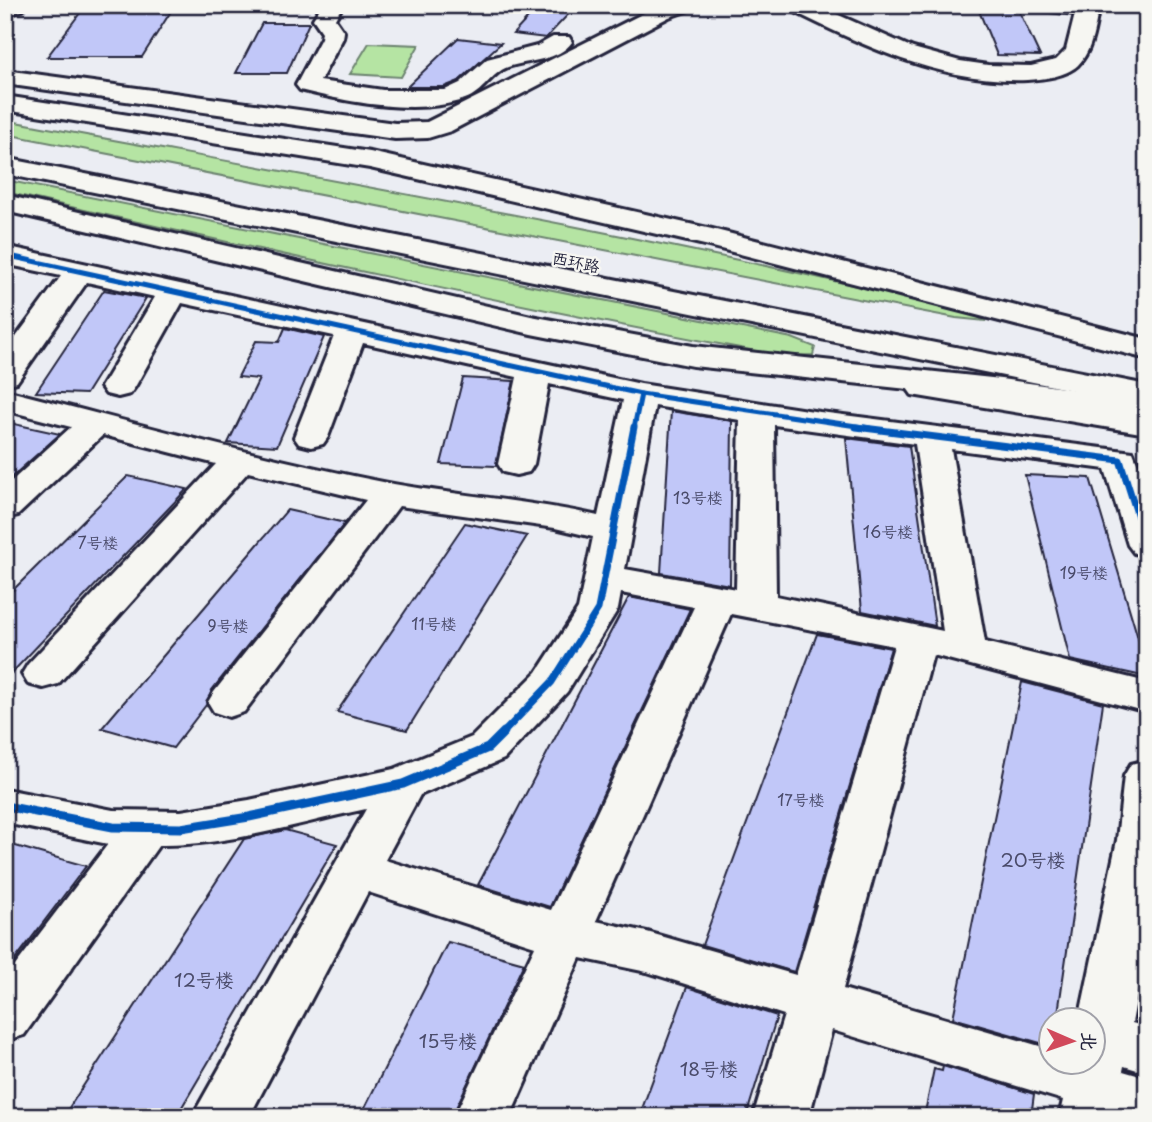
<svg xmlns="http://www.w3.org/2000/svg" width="1152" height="1122" font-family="'Playpen Sans','LXGW WenKai TC',sans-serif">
<rect width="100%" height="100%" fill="#ebedf3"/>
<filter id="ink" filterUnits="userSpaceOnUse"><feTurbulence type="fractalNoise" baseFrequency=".0143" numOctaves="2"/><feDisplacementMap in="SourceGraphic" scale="14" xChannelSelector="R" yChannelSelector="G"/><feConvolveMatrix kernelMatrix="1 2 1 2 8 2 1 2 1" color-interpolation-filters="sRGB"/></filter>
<g filter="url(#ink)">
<g fill="#b5e4a3" stroke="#6c836f" stroke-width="2">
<polygon points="369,43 419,45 401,77 350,74"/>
<path d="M5,120c322,60 645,115 963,192l18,9 -30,-3 -951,-184z"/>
<path d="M5,180l787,158 23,9 -2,8 -30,1c-261,-48 -519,-105 -778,-164z"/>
</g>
<g fill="#c1c7f8" stroke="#22223b" stroke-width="2">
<polygon points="86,5 175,5 142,57 47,57"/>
<polygon points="540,5 577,5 546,38 513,34"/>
<polygon points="979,11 1019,11 1040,56 997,55"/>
<polygon points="262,23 309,23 287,73 236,73"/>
<polygon points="458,38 501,43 459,81 444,87 407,87"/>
<polygon points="104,290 146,298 86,394 36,392"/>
<polygon points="285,328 324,337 277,446 228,443 259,379 238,377 256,341 279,342"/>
<polygon points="463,378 514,381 496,466 441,464"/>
<polygon points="671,411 732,421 730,585 661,573"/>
<polygon points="5,422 60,434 5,483"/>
<polygon points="846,438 909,446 935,626 862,611"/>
<polygon points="1025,475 1090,478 1147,668 1147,677 1070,660"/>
<polygon points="128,476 187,489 5,680 5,598"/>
<polygon points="287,510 345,523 212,690 206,705 173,748 102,728"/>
<polygon points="465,523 527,536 407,730 337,712"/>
<polygon points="629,597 690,609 550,907 478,885"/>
<polygon points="817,634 891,648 794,972 702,945"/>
<polygon points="1022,682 1103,703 1057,1020 1051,1020 1051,1046 953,1018"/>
<polygon points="285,830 337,844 176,1117 63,1117 244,839"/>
<polygon points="5,843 86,866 5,973"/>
<polygon points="448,942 524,963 452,1117 360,1117"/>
<polygon points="687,987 777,1016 746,1117 639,1117"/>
<polygon points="943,1066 1034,1094 1031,1117 924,1117 934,1069 942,1071"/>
</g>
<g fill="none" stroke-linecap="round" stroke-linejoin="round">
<defs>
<g id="minor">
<polygon points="5,5 25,5 23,10 5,16"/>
<path d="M322,5h21l-8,14 9,13 -1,6 -23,43 63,9h62l15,-7 27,-24 50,-13 16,-9h16l3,5c-13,19 -44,18 -64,25 -17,6 -25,26 -43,32 -46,17 -118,3 -165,-9l-4,-5 25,-47 1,-6 -9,-13z"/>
<polygon points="660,5 691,5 689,10 669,17 451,131 428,138 395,139 5,84 5,70 395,123 427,122"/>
<path d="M789,5h27l97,43 47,13 28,4 43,1 25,-6 10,-10 9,-36 -34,-4 -2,-5h60c-4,20 -6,45 -21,60 -13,12 -35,14 -51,15 -86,3 -161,-33 -236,-70z"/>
<path d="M5,246l636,138 179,28 313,40 14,35v69l-13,-3 -6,-8 -23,-76 -154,-20 34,193 162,40v30l-214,-57 -90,334 207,60v13h42v-42h-13l38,-180 7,-64 7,-12 16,-4v179l-15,84 15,4v46l-23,-7 -1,5 24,7v39h-88l4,-17 -231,-70 -23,87h-56l31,-102 -137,-43 -67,-14 -70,159h-56l81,-171 -167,-54 -119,225h-57l174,-308c-67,14 -138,37 -207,36l-135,190 -19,6v-62l103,-135 -103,-21v-34l108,21 68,1 68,-11 145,-31 78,-32 65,-65 41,-63 15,-72 -38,-9 -156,-22 -155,206 -15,5 -15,-5 -6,-10 6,-10 152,-192 -118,-28 -190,212 -15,4 -15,-4 -6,-10 6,-10 188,-200 -113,-29 -85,80 -13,3v-31l66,-60 -66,-17v-20c127,32 254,68 383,93 70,13 141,17 210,33l25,-116 -74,-16 -15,80 -5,8 -13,3 -13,-3 -5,-8 19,-87 -154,-34 -35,94 -5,7 -12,3 -12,-3 -5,-7 40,-101 -152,-33 -47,84 -5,7 -12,3 -12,-3 -5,-7 54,-90 -68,-15 -70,100 -12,3v-33l56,-76 -56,-12zM655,406l85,14 -4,169 -111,-20zM774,425l141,19 28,187 -167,-35zM621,593l73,14 -143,303 -166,-50 35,-65 84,-36 63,-67 51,-83zM731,614l163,32 -98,329 -149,-43 -51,-11z"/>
<polygon points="924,378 1147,414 1147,434 912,395 907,388 912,381"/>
</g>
<g id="major">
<polygon points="5,96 370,152 712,229 1147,339 1147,359 709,246 370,168 5,110"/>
<polygon points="5,195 531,316 693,346 1001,379 1147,400 1147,420 1001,399 693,366 531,334 5,211"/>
</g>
<polygon id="highway" points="5,158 1147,385 1147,405 5,174"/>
</defs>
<use href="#minor" stroke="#22223b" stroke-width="6"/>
<use href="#major" stroke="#22223b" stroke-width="6"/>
<use href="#highway" stroke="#22223b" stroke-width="6"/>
<use href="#minor" fill="#f6f6f2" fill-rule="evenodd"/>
<use href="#major" fill="#f6f6f2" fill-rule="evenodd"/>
<use href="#highway" fill="#f6f6f2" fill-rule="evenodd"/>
<defs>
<g id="cycleway-far2">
<polyline points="5,255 641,394 870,428"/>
<polyline points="634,428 641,394"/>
</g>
<g id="cycleway-far1">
<polyline points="856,427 1120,460 1147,545"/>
<polyline points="502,734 552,682 598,609 634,427"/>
</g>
<polyline id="cycleway" points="5,806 113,827 181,828 249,817 403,784 488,748 504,732"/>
</defs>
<use href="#cycleway-far2" stroke="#f6f6f2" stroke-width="9"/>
<use href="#cycleway-far1" stroke="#f6f6f2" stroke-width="11"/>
<use href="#cycleway" stroke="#f6f6f2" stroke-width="13"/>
<use href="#cycleway-far2" stroke="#0057b8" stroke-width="5"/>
<use href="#cycleway-far1" stroke="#0057b8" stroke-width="7"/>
<use href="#cycleway" stroke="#0057b8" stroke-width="9"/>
</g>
</g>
<g text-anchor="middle" stroke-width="5" stroke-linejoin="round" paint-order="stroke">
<g font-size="16" fill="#22223b" stroke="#f6f6f2">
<text transform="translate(576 262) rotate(11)" y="6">西环路</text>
</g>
<g font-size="16" fill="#4a4b6a">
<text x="698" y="504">13号楼</text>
<text x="888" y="538">16号楼</text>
<text x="98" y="549">7号楼</text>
<text x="1084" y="579">19号楼</text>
<text x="434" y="630">11号楼</text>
<text x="228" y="632">9号楼</text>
<text x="801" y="806">17号楼</text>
</g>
<g font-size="19" fill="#4a4b6a">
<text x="1033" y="867">20号楼</text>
<text x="204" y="987">12号楼</text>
<text x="448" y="1048">15号楼</text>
<text x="709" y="1076">18号楼</text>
</g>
</g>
<rect width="1152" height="1122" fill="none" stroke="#f6f6f2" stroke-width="28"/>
<rect x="14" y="14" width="1124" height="1094" fill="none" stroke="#22223b" stroke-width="2.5" filter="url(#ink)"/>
<g transform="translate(1072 1041) rotate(92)"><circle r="33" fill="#f6f6f2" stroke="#a1a1a9" stroke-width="2"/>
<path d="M0-5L12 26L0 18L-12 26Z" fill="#d1495b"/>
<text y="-10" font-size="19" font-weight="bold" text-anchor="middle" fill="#22223b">北</text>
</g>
</svg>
